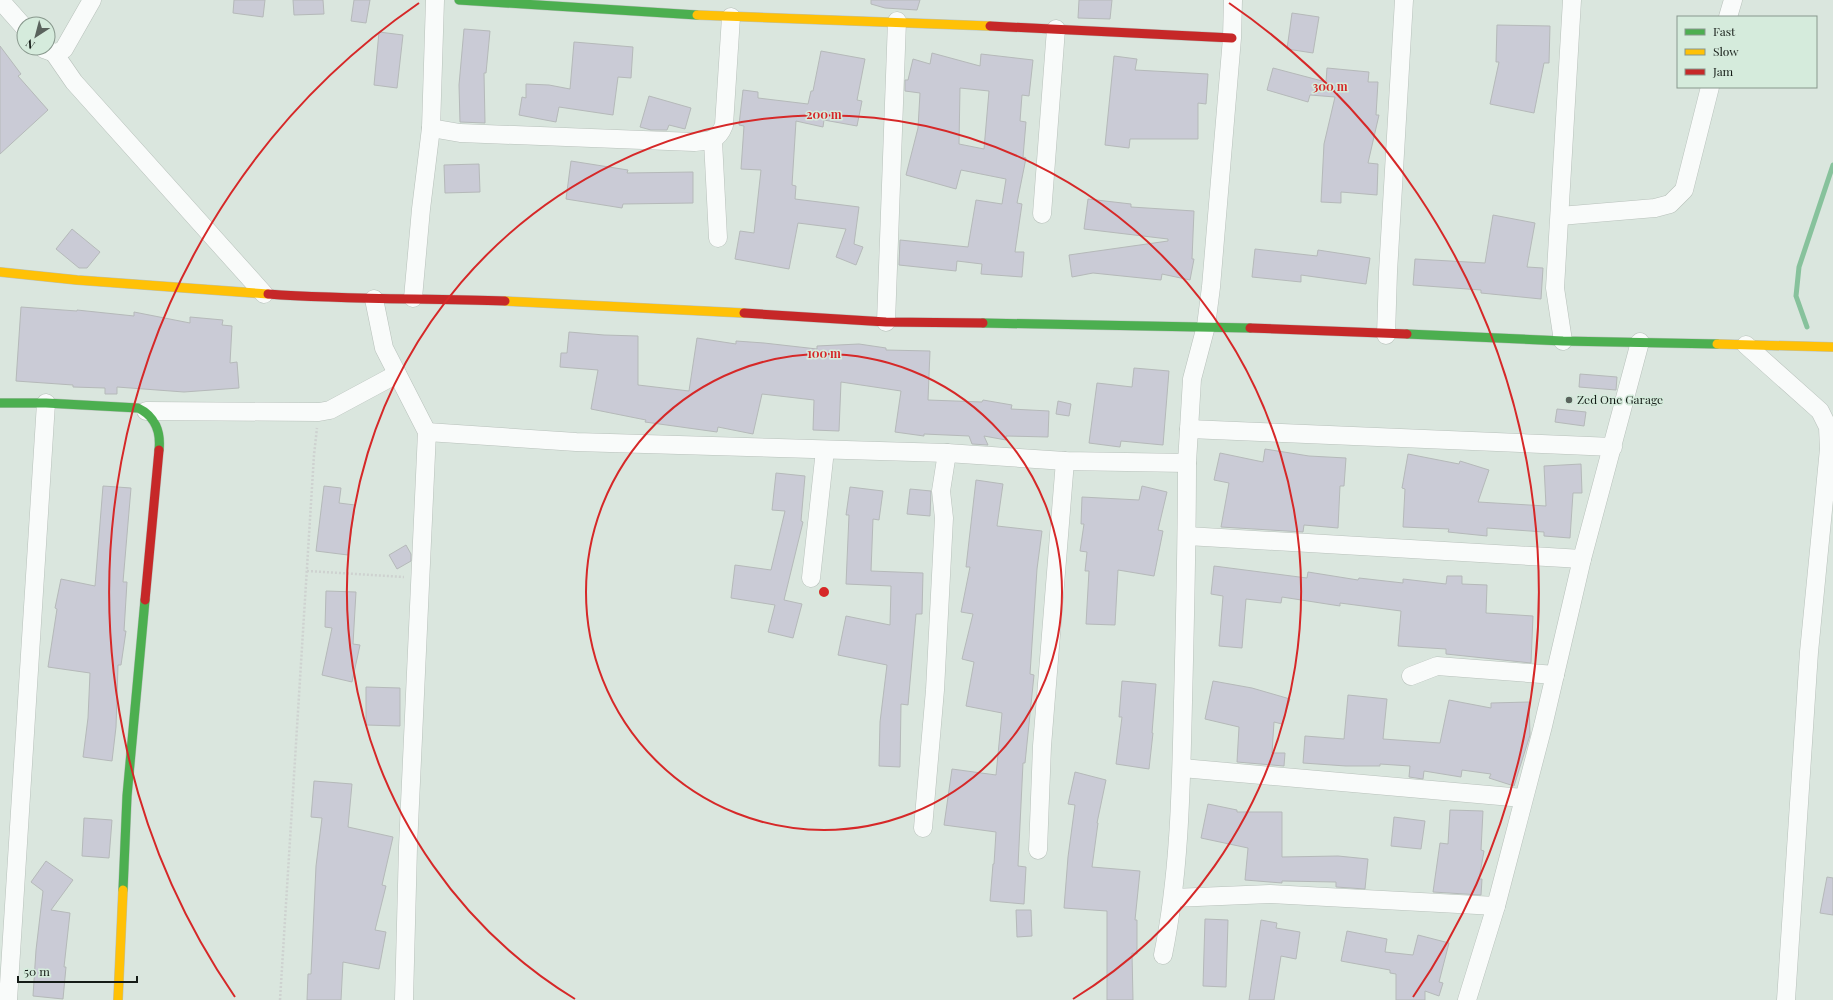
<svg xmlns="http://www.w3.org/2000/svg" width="1833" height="1000" font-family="'Playfair Display',serif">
<rect width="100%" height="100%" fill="#dae6de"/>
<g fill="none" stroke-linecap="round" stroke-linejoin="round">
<polyline stroke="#87c29c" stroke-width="5" points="1807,327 1796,296 1799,267 1833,165"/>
</g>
<g fill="#cacbd6" stroke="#b5b9b9" fill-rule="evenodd">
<polygon points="234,0 265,0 263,17 233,13"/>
<polygon points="293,0 323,0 324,14 294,15"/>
<polygon points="354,0 370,0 366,23 351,21"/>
<polygon points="871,0 920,0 917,10 885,8 871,4"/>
<polygon points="1079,0 1112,0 1110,19 1078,18"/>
<polygon points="1292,13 1319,17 1313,53 1287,49"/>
<polygon points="1497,25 1550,26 1549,63 1544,63 1534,113 1490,104 1499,62 1496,62"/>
<polygon points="464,29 490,31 486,73 484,73 485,123 460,122 459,85"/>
<polygon points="379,32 403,35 397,88 374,85"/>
<polygon points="574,42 633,47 631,78 618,77 613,115 559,107 556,122 519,115 522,97 526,98 526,84 549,85 570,89"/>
<polygon points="0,46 21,74 18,76 48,110 0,154"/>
<polygon points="821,51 865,59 857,100 862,101 857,126 824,120 823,127 796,121 792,185 796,186 795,199 859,207 854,244 863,247 856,265 836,257 846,229 798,223 789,269 735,259 740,231 754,233 761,170 741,169 744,126 739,125 743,90 758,92 758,98 808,104 811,91 813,91"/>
<path d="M932,53l48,13 1,-12 52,6 -4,36 -7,-1 -2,26 6,1 -3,35 3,1 -9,45 5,1 -7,48h9l-2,25 -41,-3 1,-10 -25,-3 -1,10 -57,-6 1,-25 68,7 8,-47 26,4 4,-25 -45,-9 -5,19 -50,-14 12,-47 2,-35 -15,-2v-11h3l5,-21 17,5zM960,88l29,3 -5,58 -25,-5z"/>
<polygon points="1114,56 1137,59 1135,70 1208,74 1206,104 1198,103 1198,139 1130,139 1129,148 1105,145"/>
<polygon points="1273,68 1326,82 1327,68 1369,72 1368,82 1378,82 1376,115 1379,115 1368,163 1378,164 1377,195 1341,192 1341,203 1321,202 1324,144 1335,97 1310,95 1308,102 1267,90"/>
<polygon points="649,96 691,108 685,129 669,125 667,130 651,130 640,127"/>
<polygon points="571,161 628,170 627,173 693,172 693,203 623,204 622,208 566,199"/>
<polygon points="479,164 480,192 445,193 444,165"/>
<polygon points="1088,199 1131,204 1131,207 1194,211 1192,259 1194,259 1190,280 1162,274 1161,280 1093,273 1072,277 1069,255 1168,241 1168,239 1084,229"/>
<polygon points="1493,215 1535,223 1527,267 1543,268 1541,299 1481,293 1481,290 1413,285 1415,259 1485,263"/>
<polygon points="72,229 100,252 87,268 79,268 56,249"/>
<polygon points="1255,249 1317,256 1318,250 1370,258 1366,284 1301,275 1301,282 1252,277"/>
<polygon points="21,307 77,311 77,310 134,316 134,312 190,323 190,317 223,320 222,325 232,326 230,363 237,362 239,388 184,392 117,387 117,394 105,394 105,388 73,387 73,385 16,381"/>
<polygon points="569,332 604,335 638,336 638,385 689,391 697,338 736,344 736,341 764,343 817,349 817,346 859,344 886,348 886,350 930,351 928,400 982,402 983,400 1012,405 1011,409 1049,411 1048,437 1006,436 1006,440 984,436 988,445 972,444 969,436 924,434 924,436 895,432 901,391 841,382 839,431 813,430 814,400 762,394 753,434 718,427 717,432 645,422 646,420 591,409 598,370 560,367 561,353 567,353"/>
<polygon points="1134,368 1169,371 1163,445 1121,441 1120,447 1089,443 1097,383 1132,387"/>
<polygon points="1580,374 1617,377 1616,390 1579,387"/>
<polygon points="1058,401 1071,404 1069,416 1056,414"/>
<polygon points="1557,409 1586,412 1584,426 1555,422"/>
<polygon points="1265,449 1309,456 1346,458 1344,486 1340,486 1338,528 1304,525 1303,532 1221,527 1229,483 1214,480 1220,453 1263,462"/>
<polygon points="1408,454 1459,464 1460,461 1489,470 1478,502 1546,506 1544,466 1581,464 1582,493 1573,493 1570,538 1544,536 1544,532 1487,528 1487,536 1448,532 1449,529 1403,527 1405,489 1402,488"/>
<polygon points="776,473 805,476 801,521 803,522 784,600 802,604 793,638 768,632 775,605 731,598 735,565 771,570 785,511 772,510"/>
<polygon points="976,480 1003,484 997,526 1042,531 1037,569 1030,674 1034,675 1025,763 1023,763 1018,866 1026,867 1024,904 990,901 993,864 994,864 996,832 944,825 952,769 996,775 1002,713 966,706 974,662 962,659 973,614 961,612 970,567 966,567"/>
<polygon points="103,486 131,488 123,582 127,582 124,631 126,631 121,665 118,665 116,727 112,761 83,757 88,718 90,673 48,667 57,609 55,608 61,579 95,586"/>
<polygon points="324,486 341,488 339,503 355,505 348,555 316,551"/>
<polygon points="1142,486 1167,492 1158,530 1163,531 1154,576 1118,570 1115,625 1086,624 1089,571 1085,571 1087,552 1080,551 1084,524 1081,524 1082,497 1139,500"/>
<polygon points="850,487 883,491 879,520 873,519 871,571 923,573 922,614 916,614 908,705 901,704 900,767 879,766 880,722 887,665 838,655 846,616 890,625 891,586 846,584 849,515 846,515"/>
<polygon points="910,489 931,491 930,516 907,514"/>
<polygon points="406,545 411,554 411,561 397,569 389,555"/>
<polygon points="1214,566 1307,578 1308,572 1358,580 1359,578 1403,583 1403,579 1446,584 1447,576 1462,576 1462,584 1487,585 1486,613 1533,616 1531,663 1446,654 1446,649 1398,646 1401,611 1340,603 1340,606 1282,597 1281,603 1246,599 1242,648 1219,646 1223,596 1211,594"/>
<polygon points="326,591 356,592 353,644 360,645 352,682 322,675 332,628 325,627"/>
<polygon points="1122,681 1156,684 1152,733 1153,733 1149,769 1116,764 1122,717 1119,717"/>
<polygon points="1213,681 1252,688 1290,699 1282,724 1274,722 1272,753 1285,753 1284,766 1237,762 1239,727 1205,719"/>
<polygon points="366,687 400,688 400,726 366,725"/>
<polygon points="1348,695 1387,699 1383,739 1440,743 1449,700 1491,708 1491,703 1529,702 1530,735 1514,786 1489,778 1491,774 1462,770 1461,777 1424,771 1423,779 1409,777 1410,766 1380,764 1380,766 1346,766 1303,763 1305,736 1344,739"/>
<polygon points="1075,772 1106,780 1097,823 1098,823 1092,867 1140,871 1135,920 1137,920 1137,954 1132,953 1133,1000 1107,1000 1107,911 1064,908 1068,857 1075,805 1068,804"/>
<polygon points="314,781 352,784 348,827 393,837 382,885 386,886 375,930 386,932 379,969 343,962 341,1000 307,1000 308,974 311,974 316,866 322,818 311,817"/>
<polygon points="1208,804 1237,810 1237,812 1282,812 1282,857 1338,856 1368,859 1365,889 1336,887 1336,882 1282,881 1282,883 1245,880 1248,848 1201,838"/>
<polygon points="1450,810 1483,811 1481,850 1484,851 1479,879 1482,879 1481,895 1433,892 1440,843 1448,844"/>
<polygon points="1394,817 1425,821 1421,849 1391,846"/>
<polygon points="84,818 112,820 109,858 82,856"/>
<polygon points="46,861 73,880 51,910 70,913 64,967 66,967 63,999 33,996 36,950 43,891 31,882"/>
<polygon points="1827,877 1833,878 1833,915 1820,913"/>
<polygon points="1016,910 1031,910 1032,936 1017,937"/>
<polygon points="1205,919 1228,920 1226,987 1203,986"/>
<polygon points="1261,920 1277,923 1276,928 1300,932 1296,959 1281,956 1274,1000 1249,1000"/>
<polygon points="1347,931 1387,939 1385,952 1413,955 1418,935 1449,943 1439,982 1443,983 1439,996 1425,991 1425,1000 1396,1000 1396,974 1390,973 1390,970 1341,961"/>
</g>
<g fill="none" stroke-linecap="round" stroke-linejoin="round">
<defs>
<g id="street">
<polyline points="0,0 24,27"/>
<path d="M435,0l-4,128 29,5 234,9c15,-1 24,-1 30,-17l7,-108"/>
<polyline points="1728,17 1733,0"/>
<path d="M44,49c8,3 12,6 20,0l28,-49"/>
<polyline points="54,53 74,82 264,294"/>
<polyline points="713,141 718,238"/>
<polyline points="1042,214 1056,29"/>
<polyline points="1560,216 1655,208 1670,204 1684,190 1710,87"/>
<polyline points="413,298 421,209 431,128"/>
<polyline points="374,299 384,348 427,432 408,847 404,1000"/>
<polyline points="886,322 897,21"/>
<polyline points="1386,335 1388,272 1404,0"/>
<polyline points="1563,341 1555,288 1572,0"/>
<polyline points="1746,345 1820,411 1828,427 1829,449 1809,652 1786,1000"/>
<polyline points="146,411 319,412 330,410 397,374"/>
<polyline points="1189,429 1613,447"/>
<polyline points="427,432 576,442 947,453 1065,461 1187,463 1192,379 1206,326 1211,287 1232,38 1233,0"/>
<polyline points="1187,536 1582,559"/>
<polyline points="811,578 825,450"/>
<polyline points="1411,676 1437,666 1555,675"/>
<polyline points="1182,768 1523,798"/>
<polyline points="923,828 935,690 944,518 941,491 947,453"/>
<polyline points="1038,850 1042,746 1065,461"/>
<polyline points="1173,898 1270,894 1496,906"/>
<path d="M1163,955c17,-83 18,-169 20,-253 2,-80 4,-159 4,-239"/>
<polyline points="8,1000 46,403"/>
<polyline points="1467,1000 1496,906 1543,726 1582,559 1640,342"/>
</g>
<g id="fast">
<polyline points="459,0 697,15"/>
<polyline points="983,323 1250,328"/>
<polyline points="1407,334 1563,341 1717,344"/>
<path d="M0,403h46l92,5c17,8 23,24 21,42"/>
<polyline points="123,890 127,796 145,600"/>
</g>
<g id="slow">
<polyline points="697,15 990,26"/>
<polyline points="0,272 77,280 268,294"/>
<polyline points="505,301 744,313"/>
<polyline points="1717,344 1833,347"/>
<polyline points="118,1000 123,890"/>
</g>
<g id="jam">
<polyline points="990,26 1232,38"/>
<path d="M268,294c79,6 158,4 237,7"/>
<polyline points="744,313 886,322 983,323"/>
<polyline points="1250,328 1407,334"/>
<polyline points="145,600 159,450"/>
</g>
</defs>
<use href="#street" stroke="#b8c1bb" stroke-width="19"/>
<use href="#fast" stroke="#b8c1bb" stroke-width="10"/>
<use href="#slow" stroke="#b8c1bb" stroke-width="10"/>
<use href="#jam" stroke="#b8c1bb" stroke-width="10"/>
<g stroke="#ced2d0" stroke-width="2.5" stroke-dasharray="2 2" stroke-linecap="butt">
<polyline points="307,571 404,577"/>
<polyline points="280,1000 314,455 317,428"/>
</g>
<use href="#street" stroke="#f9fbfa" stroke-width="18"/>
<use href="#fast" stroke="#4caf50" stroke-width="9"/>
<use href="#slow" stroke="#ffc107" stroke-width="9"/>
<use href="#jam" stroke="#c62828" stroke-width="9"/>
</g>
<g fill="none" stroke="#d62828" stroke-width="2">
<circle cx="824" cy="592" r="238"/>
<path d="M575 999A477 477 0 1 1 1073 999"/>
<path d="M235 997A715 715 0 0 1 419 3M1229 3A715 715 0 0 1 1413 997"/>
</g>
<circle fill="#5a635d" stroke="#d5ebdc" stroke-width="1.5" cx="1569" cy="400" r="4"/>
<g text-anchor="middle" stroke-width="3" stroke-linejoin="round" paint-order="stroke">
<g font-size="12" fill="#151c17" stroke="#d5ebdc" text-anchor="start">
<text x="1577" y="404">Zed One Garage</text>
</g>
</g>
<circle cx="824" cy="592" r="6" fill="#d62828" stroke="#d5ebdc" stroke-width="2"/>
<g font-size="12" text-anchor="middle" font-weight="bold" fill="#d62828" stroke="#d5ebdc" stroke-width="3" stroke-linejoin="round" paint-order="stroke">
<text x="1330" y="91">300 m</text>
<text x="824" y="119">200 m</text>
<text x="824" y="358">100 m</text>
</g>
<rect x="1677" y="16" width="140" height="72" fill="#d5ebdc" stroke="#88988d"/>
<rect x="1685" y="29" width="20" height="6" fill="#4caf50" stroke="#88988d"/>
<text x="1713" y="36" font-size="12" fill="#151c17">Fast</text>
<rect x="1685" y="49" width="20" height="6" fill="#ffc107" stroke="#88988d"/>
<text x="1713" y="56" font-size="12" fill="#151c17">Slow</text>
<rect x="1685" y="69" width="20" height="6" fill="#c62828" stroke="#88988d"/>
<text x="1713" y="76" font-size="12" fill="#151c17">Jam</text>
<g transform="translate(36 36) rotate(216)"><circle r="19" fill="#d5ebdc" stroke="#88988d"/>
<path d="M0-3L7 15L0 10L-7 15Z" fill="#5a635d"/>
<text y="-6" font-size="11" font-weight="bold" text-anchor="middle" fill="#151c17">N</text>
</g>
<path d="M18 976v6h119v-6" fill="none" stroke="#151c17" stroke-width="2"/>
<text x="24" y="976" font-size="12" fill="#151c17" stroke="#d5ebdc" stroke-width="3" paint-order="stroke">50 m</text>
</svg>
